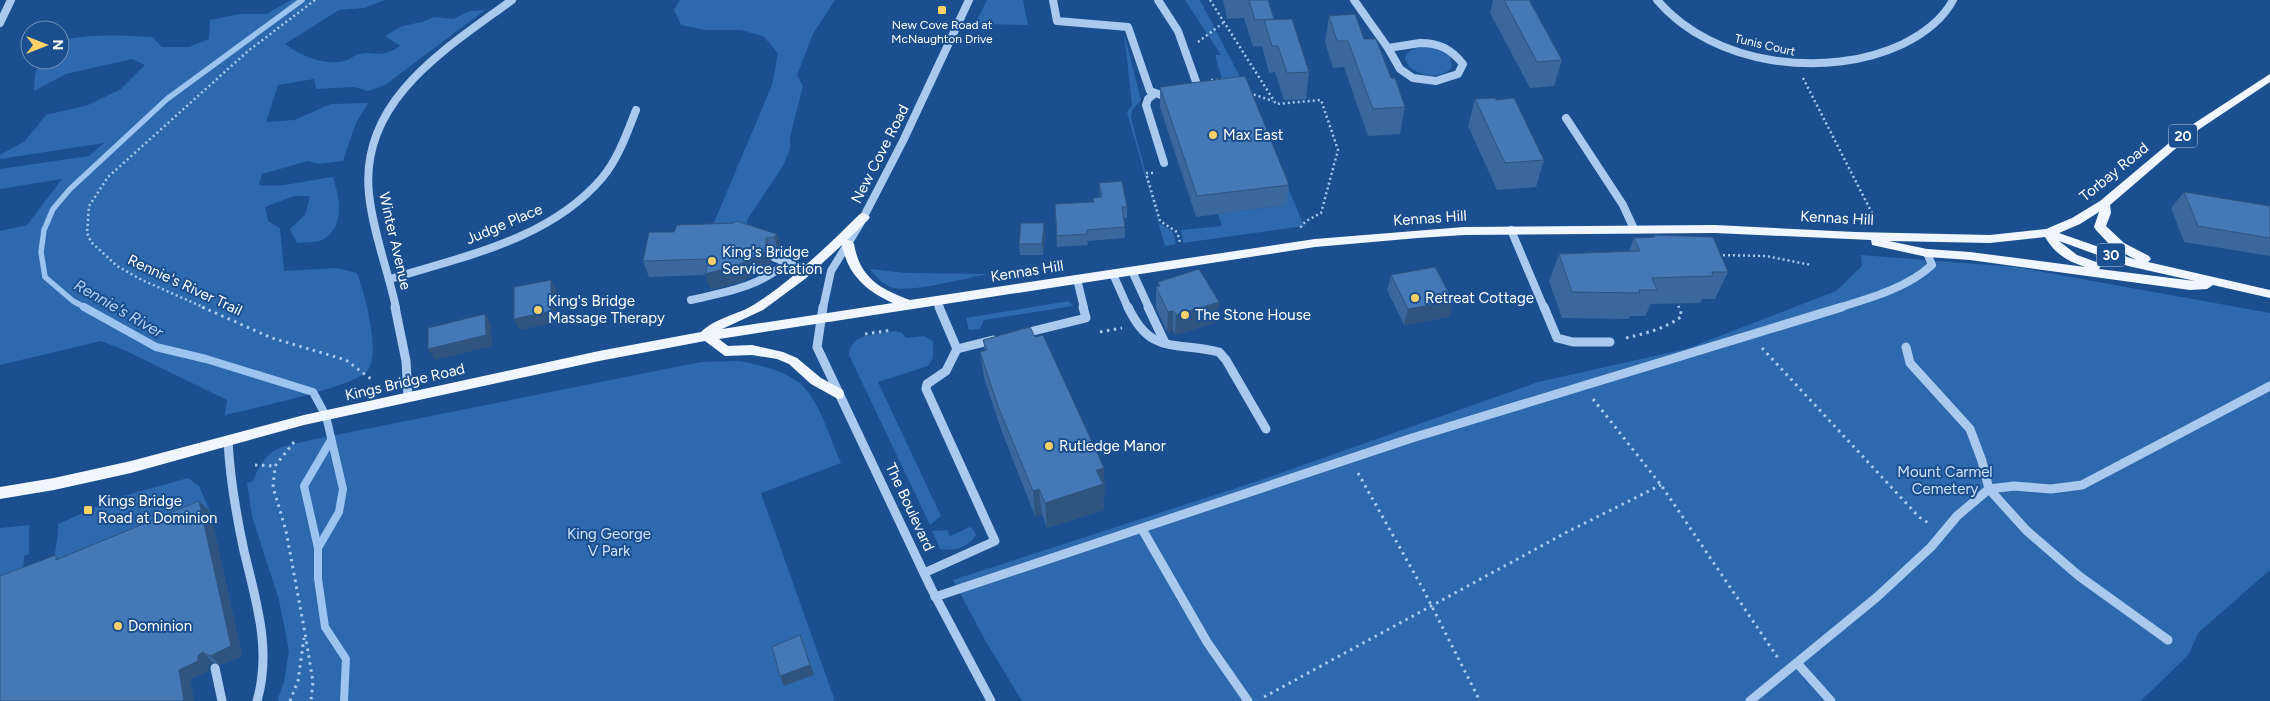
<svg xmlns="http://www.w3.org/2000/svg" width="2270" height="701" font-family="Figtree,sans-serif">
<rect width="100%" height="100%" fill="#1b4f8f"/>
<g fill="#2e69ad">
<path d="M291,0h94l-21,8 -25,2 -54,34c15,12 40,22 59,17 5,-1 10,-6 15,-7 19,-4 19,6 41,-8l-15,-10 17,-10 20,-4 12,-5 19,2 17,-8 15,-1 -100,75 -17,6 -14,-4 -38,2 -2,-10 -36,6 -12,37 28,-2 37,-16 37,-1 -12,20 -13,38 -25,3 -10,-3 -46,13 -3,11c25,3 49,-5 74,-8 6,20 13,48 -9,62 -6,4 -19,3 -27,4l-7,-14 15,-14 5,-19h-16l-29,11 3,14 12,7 4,43 53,-3 20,5c7,19 25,81 10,98 -15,17 -115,37 -142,44l2,-15 -103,-50 -23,-9 -101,24v-134l27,-6 35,-46 -62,10v-20l89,-13 15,-13 -104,16v-4l25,-14 21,-26 42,-10 33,-16 24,-24 -13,-6 -66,15 -32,17 1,-17 6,-14h19v-20c31,-6 61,-5 92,-3l10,10h27l20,-8 1,-19 29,-6h27z"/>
<polygon points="680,0 835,0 813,34 797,75 803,86 790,137 790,149 783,166 747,220 748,232 712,227 772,85 778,53 763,36 741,30 705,30 681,25 674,10"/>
<polygon points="987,0 1023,0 1028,25 975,24"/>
<polygon points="1185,0 1200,0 1251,98 1304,226 1183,243 1181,230 1222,226 1218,214 1286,205 1226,93 1215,55 1221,55"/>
<polygon points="1124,33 1141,100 1132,110 1131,118 1159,223 1173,232 1176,244 1165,246 1127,112 1132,105 1131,95"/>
<path d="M1431,47l19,9 2,10c-9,15 -31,10 -43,1l-4,-9c4,-11 16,-11 26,-11z"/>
<polygon points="1861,255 2016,267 2270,313 2270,570 2198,633 2189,654 2141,701 1022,701 985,640 953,580 1261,480 1538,382 1686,349 1836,291 1862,266"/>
<path d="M870,269l36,4 82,1c-21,4 -81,20 -98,13 -8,-4 -15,-11 -20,-18z"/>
<polygon points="1069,301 1073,306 984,320 980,329 969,330 966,318"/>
<path d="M895,331l7,2 4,5 18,-2 9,5v17l-5,8 -50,16 63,134 -11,9 -81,-170c1,-22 29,-21 46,-24z"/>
<path d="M739,361c21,4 40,8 58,20 21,14 34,60 44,82l-80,30 74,208h-558l7,-19 5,-31 -10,-51 -27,-84 -5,-33 6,-2c14,-36 28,-34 63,-42l385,-77z"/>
<path d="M188,478l11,8 11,25 -155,53c-1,-16 4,-26 3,-40l58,-26z"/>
<polygon points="29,525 29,554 24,556 23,573 0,597 0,528"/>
<path d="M970,527l3,2 3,6c-7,12 -23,17 -36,14l-8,-18 15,-1 3,6z"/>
</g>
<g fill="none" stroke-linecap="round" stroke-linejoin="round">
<polyline stroke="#9cc4f0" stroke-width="5.5" points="86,308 73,301 45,277 41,252 44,230 53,209 70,189 167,99 302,0"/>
<g stroke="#9cc4f0" stroke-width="8">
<polyline points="84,307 156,347 206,359 313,392 326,416 343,489 339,512 318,548"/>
<polyline points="331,440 304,486 318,548 318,579 325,627 346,659 344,701"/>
</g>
<g stroke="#a9c9ee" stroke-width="2.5" stroke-dasharray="2 3" stroke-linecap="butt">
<polyline points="1210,0 1276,104 1321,100 1338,150 1321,213 1306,221 1299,229"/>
<polyline points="1198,42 1223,23"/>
<polyline points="1803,78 1875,219"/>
<polyline points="1211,80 1229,80"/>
<polyline points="1249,93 1273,101"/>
<polyline points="1153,173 1146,173 1160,221 1177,232"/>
<polyline points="1178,235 1180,243"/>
<polyline points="1718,255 1766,256 1811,265"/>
<polyline points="1677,301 1679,308"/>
<polyline points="205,308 142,280 117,266 91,242 87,233 89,206 108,177 248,51 315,0"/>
</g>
<g stroke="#a9c9ee" stroke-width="3" stroke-dasharray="2.5 4.5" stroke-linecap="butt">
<polyline points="202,307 272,338 346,360 371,379"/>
<polyline points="1100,332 1122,328"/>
<polyline points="865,334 892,330"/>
<path d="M1626,338c20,-5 39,-9 56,-22l-3,-9"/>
<polyline points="1762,348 1919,517 1930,524"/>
<polyline points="1593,399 1661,485 1778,658"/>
<polyline points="294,442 275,466 273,487 286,531 305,633 313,682 311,701"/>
<polyline points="255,465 275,466"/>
<polyline points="1358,473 1423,589 1480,701"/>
<polyline points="1264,697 1567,532 1661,485"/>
<polyline points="290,701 298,681 304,638"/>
</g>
<g stroke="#a9c9ee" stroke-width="8">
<polyline points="1053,0 1057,21 1128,27 1150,91 1161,95 1171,94"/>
<polyline points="1158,0 1178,31 1199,90 1196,90"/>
<polyline points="1354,0 1388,48"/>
<path d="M1657,0c56,66 170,80 246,44 20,-10 39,-23 50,-44"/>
<polyline points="0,23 11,0"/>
<path d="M1420,43c19,0 31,6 43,21l-5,10 -22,7 -23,-3 -13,-9 -12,-21z"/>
<polyline points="1154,94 1148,99 1146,105 1164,163"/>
<polyline points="1566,118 1623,205 1634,229"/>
<polyline points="1511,230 1544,308"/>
<polyline points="775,258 809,270"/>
<polyline points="1132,271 1149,308"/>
<polyline points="1113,274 1128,308"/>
<path d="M390,279c74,-23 159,-39 212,-101 16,-19 25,-45 34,-68"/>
<polyline points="1077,279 1084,308"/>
<path d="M691,300c36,-8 68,-13 96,-38"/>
<polyline points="937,302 940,308"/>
<path d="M396,308c-8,-38 -23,-75 -27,-114 -10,-94 78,-146 143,-194"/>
<polyline points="823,308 831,271 860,224 903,141 969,0"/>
<path d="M1838,308c32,-10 69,-20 94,-43l-5,-12"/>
</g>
<g stroke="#a9c9ee" stroke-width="9">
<polyline points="395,307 406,361 408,397"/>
<polyline points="823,307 817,347 931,588 991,701"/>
<polyline points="939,307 957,349"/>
<path d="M1128,307c23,49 47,34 91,45l7,8 40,69"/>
<polyline points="1148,307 1165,343"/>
<polyline points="1544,307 1557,338 1573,342 1610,342"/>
<polyline points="1021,334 1086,318 1083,307"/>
<polyline points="1906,347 1910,363 1970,429 1982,461 1989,489 2026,530 2079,576 2168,640"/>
<path d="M228,441c2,37 8,73 16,110 12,50 28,99 13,150"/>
<polyline points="1142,529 1207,642 1248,701"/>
<polyline points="924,573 995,541 926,389 927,384 946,371 957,349 993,340"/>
<polyline points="935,597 1412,438 1842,307"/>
<polyline points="1797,663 1831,701"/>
<polyline points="215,668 222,701"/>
<polyline points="1750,701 1877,597 1931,547 1957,516 1989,489 2014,486 2051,489 2082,485 2270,386"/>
</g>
<path fill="#f0f6ff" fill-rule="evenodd" d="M2270,74v8l-75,50 -85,73 1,8 -5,13 18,17 25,13 2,3 -3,3 122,28v8l-57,-13 -6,4 -17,1 -220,-30 -43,-3 -55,-12 -1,-5 -156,-7 -251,2 -46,3 -103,9 -596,92 9,7 24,-1 31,7 14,6 24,20 22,12 1,4 -1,4 -5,1 -27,-15 -22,-20 -12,-5 -25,-4 -27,1 -20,-15 -106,20 -295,64 -173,48 -77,17 -54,9v-12l54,-9 77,-17 173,-46 295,-64 102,-19c16,-15 37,-17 54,-28 39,-25 72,-58 105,-90l4,-1 6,4 -2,3 -21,20 5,1 2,3c6,34 26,45 56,56l405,-61 149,-12 251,-2 140,7 135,3 56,-6 26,-11 28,-17 87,-73zM2099,212l-5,15 2,3 14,15 26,15 -77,-27 21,-9zM2045,237c10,17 22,24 40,30l-115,-15 -43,-3 -38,-8 101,2zM2059,241l69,25 67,15 -96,-12 2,-3 -2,-3 -22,-8zM842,245c6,30 24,46 51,58l-171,26 41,-19 42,-31z"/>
</g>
<g fill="#3a679d">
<polygon points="1223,0 1268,0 1274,20 1309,72 1306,99 1284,100 1275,72 1269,73 1262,46 1253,47 1244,18 1227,19"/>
<polygon points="1493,0 1529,0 1562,60 1554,86 1530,88 1490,13"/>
<polygon points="1329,16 1364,39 1391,78 1405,107 1400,134 1368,136 1344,67 1333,68 1325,42"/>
<polygon points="1160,87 1289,185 1286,205 1196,217 1160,107"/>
<polygon points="1475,99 1544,160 1536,187 1497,190 1468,126"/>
<polygon points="1099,183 1127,207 1127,218 1124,218 1125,227 1125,238 1087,241 1088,245 1057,247 1055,204 1093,202 1093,198 1100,198"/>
<polygon points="2184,192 2270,206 2270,256 2184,242 2171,208"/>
<polygon points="674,232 777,234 782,250 779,253 771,254 771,263 772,266 763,272 740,282 711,290 706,275 649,277 643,261"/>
<polygon points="1045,234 1043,255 1020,255 1019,244"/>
<polygon points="1654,235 1728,272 1715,299 1702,299 1700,303 1651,304 1645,316 1630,316 1628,319 1562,318 1549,281 1559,254 1629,251 1634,238 1653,237"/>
<polygon points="1391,275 1453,301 1449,317 1404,325 1387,290"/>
<polygon points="1158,282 1219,302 1217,322 1175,335 1173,331 1167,332 1156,308 1156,287 1158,287"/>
<polygon points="983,340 1105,493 1103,494 1104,510 1047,528 1042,514 1035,516 1002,432 984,378 980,352 985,351"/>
<polygon points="210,511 242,656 221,665 213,662 209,666 209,671 190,679 194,701 0,701 60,558"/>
</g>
<g fill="#305480">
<polygon points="1044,223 1045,234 1043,255 1042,244"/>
<polygon points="777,234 782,250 779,253 774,237"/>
<polygon points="766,238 771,254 771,263 772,266 763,272 740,282 711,290 705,274 764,249"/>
<polygon points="551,280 557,291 557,322 520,330 514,319"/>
<polygon points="1453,301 1449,317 1404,325 1408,309"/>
<polygon points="1219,302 1217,322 1175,335 1176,315"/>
<polygon points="1173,311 1173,331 1167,332 1168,312"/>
<polygon points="485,314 491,325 492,346 435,360 428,349"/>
<polygon points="1104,468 1105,493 1103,494 1104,510 1047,528 1045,503 1096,470"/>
<polygon points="1039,489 1042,514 1035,516 1033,491"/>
<polygon points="199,501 210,511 242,656 221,665 210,656"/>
<polygon points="800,635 804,645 814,675 784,686 780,676"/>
<polygon points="202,652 213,662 209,666 209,671 190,679 194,701 184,701 179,670"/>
</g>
<g fill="#4478b7" stroke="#305480">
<polygon points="1249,0 1268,0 1274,19 1255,20"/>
<polygon points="1504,0 1529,0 1562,60 1537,62"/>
<polygon points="1355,14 1364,39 1376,39 1391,78 1395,78 1405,107 1373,109 1348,41 1337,41 1329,16"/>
<polygon points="1292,19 1309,72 1287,73 1278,46 1272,46 1264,20"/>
<polygon points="1245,76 1289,185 1197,196 1160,87"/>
<polygon points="1495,98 1496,100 1514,98 1544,160 1505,163 1475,99"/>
<polygon points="1122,181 1127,207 1122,207 1125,227 1087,230 1087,234 1057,236 1055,204 1094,202 1093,198 1102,197 1099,183"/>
<polygon points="2184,192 2270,206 2270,238 2198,226"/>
<polygon points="736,221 777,234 774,237 766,238 766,246 764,249 767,250 757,256 735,266 705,274 709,259 643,261 649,232 674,232 677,225 734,223"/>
<polygon points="1021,223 1044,223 1042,244 1019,244"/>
<polygon points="1654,235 1713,237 1728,272 1712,272 1713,276 1652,278 1657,290 1639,290 1640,293 1572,292 1559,254 1640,251 1634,238 1655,237"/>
<polygon points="1435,267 1453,301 1408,309 1391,275"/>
<polygon points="1199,269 1219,302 1176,315 1173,311 1168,312 1156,287 1160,286 1158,282"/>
<polygon points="551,280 551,311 514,319 514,287"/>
<polygon points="485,314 486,335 428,349 428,328"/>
<polygon points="1030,327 1035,337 1043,335 1104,468 1096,470 1103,484 1045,503 1039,489 1033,491 998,406 980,352 987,350 983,340"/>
<polygon points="199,501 231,646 210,656 202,652 198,656 198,661 179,670 184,701 0,701 0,576 56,555 56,560"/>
<polygon points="800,635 810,665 780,676 772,647"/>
</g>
<g fill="#ffd166" stroke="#1b4f8f" stroke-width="2">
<rect x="937" y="5" width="10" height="10" rx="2.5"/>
<circle cx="1213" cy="135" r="5"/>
<circle cx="712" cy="261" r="5"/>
<circle cx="1415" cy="298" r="5"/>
<circle cx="538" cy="310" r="5"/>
<circle cx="1185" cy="315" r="5"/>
<circle cx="1049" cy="446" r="5"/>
<rect x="83" y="505" width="10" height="10" rx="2.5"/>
<circle cx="118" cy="626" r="5"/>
</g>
<g text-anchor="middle" stroke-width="4" stroke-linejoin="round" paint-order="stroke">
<g font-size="12" fill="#fff" stroke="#1b4f8f">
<text x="942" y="29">New Cove Road at<tspan x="942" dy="14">McNaughton Drive</tspan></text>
</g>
<g font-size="12" fill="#fff" stroke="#1b4f8f">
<text transform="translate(1765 45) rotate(13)" y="4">Tunis Court</text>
</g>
<g fill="#1b4f8f" stroke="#bbcadd" stroke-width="1">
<rect x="2169" y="124.5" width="28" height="23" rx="4"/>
<rect x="2097" y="243.5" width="28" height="23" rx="4"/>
</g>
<g font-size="14" font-weight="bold" fill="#fff">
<text x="2183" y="141">20</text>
<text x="2111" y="260">30</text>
</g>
<g font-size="15" fill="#fff" stroke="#1b4f8f" text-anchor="start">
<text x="1223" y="140">Max East</text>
<text x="722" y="257">King's Bridge<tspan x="722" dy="17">Service station</tspan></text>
<text x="1425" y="303">Retreat Cottage</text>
<text x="548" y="306">King's Bridge<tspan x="548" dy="17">Massage Therapy</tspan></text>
<text x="1195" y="320">The Stone House</text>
<text x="1059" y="451">Rutledge Manor</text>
<text x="98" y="506">Kings Bridge<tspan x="98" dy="17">Road at Dominion</tspan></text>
<text x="128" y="631">Dominion</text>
</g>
<g font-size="15" fill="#fff" stroke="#1b4f8f">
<text transform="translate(880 154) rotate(-63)" y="5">New Cove Road</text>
<text transform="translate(2114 172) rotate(-39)" y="5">Torbay Road</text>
<text transform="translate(1430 218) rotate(-4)" y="5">Kennas Hill</text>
<text transform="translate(1837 218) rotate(3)" y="5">Kennas Hill</text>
<text transform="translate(504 224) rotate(-23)" y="5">Judge Place</text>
<text transform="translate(395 241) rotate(77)" y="5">Winter Avenue</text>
<text transform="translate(1027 271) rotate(-9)" y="5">Kennas Hill</text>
<text transform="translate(185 285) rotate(25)" y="5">Rennie's River Trail</text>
<text transform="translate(405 382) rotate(-13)" y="5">Kings Bridge Road</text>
<text transform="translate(910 507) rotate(65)" y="5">The Boulevard</text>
</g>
<g font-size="15" fill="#cfe3fa" stroke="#1b4f8f">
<text x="1945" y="477">Mount Carmel<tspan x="1945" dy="17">Cemetery</tspan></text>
<text x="609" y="539">King George<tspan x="609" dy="17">V Park</tspan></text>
</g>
<g font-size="16" font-style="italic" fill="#b5d3f5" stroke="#1b4f8f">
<text transform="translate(119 308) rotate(30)" y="6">Rennie's River</text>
</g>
</g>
<g transform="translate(45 45) rotate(90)"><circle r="24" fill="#1b4f8f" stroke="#7695bc"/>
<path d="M0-4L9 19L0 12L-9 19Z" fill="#ffd166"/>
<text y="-8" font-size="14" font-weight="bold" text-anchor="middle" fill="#ffffff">N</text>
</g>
</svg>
